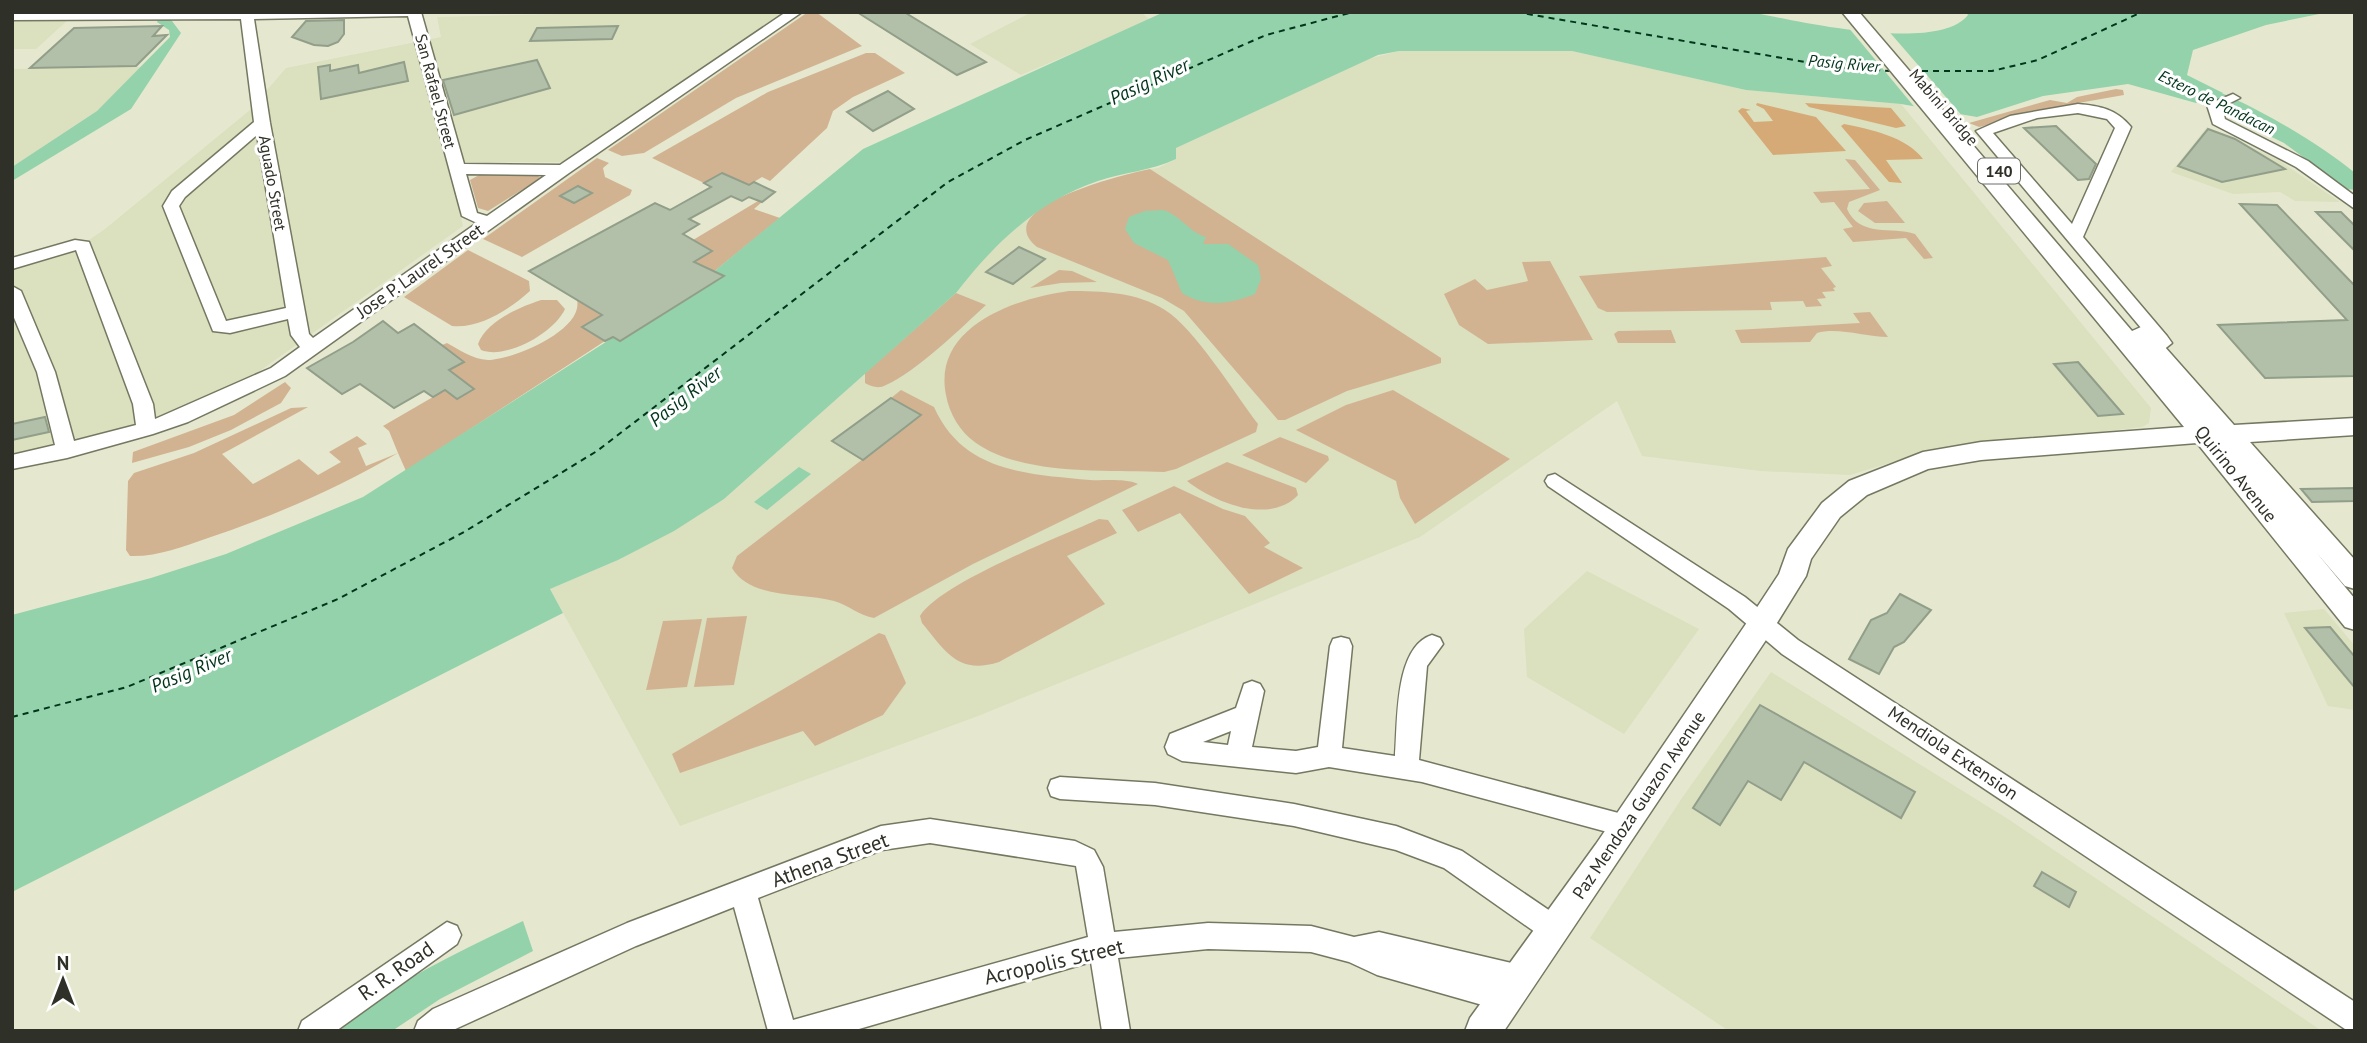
<svg xmlns="http://www.w3.org/2000/svg" width="2367" height="1043" font-family="'PT Sans',sans-serif">
<rect width="100%" height="100%" fill="#e5e8cf"/>
<g fill="#dbe0bf">
<polygon points="648,12 789,12 563,162 448,162 463,226 240,385 162,420 12,454 12,264 89,240 105,229 250,110 286,68 441,37 437,17"/>
<polygon points="1032,12 1141,12 1150,20 1021,75 970,44"/>
<polygon points="70,18 36,49 12,49 12,21"/>
<polygon points="1399,51 1572,51 1746,90 1901,104 2151,408 2149,423 2142,427 1929,451 1850,475 1760,471 1642,456 1617,401 1420,537 978,716 680,826 550,589 618,560 724,499 956,293 986,255 1036,211 1134,172 1158,168 1176,159 1176,148 1368,59"/>
<polygon points="141,67 97,111 12,167 12,69"/>
<polygon points="2207,127 2277,159 2340,202 2295,201 2280,192 2233,194 2171,172"/>
<polygon points="1587,571 1699,629 1624,734 1527,677 1524,629"/>
<polygon points="2324,609 2355,646 2355,710 2328,706 2284,613"/>
<polygon points="1771,672 2008,819 2322,1031 1729,1031 1590,938 1682,798"/>
</g>
<g fill="#d2b391">
<polygon points="808,12 816,12 862,46 736,98 644,153 622,156 608,150"/>
<polygon points="866,53 875,53 905,73 853,97 833,111 827,128 770,181 762,177 749,185 722,173 704,183 652,158 768,92"/>
<polygon points="2116,89 2123,90 2124,95 2067,105 1979,127 1969,123 2050,100 2067,103 2077,97"/>
<polygon points="597,158 609,163 603,168 605,177 632,190 630,195 522,257 483,239"/>
<path d="M1845,159l10,1 25,30 -31,12 -2,7c13,29 45,17 68,25l18,24 -9,1 -18,-21 -53,4 -10,-13 10,-2 -19,-25 -13,1 -8,-11 57,-3z"/>
<path d="M1150,169l291,189v5l-94,28 -62,29h-7l-94,-109 -22,-13 -125,-51c-50,-40 89,-73 113,-78z"/>
<polygon points="481,174 535,174 541,178 488,211 478,208 470,180"/>
<polygon points="758,201 762,202 754,209 780,218 706,278 686,267 712,251 693,240"/>
<polygon points="1887,201 1905,223 1875,223 1858,211 1864,203"/>
<path d="M468,250l61,31 1,10c-20,18 -51,38 -78,35l-48,-29z"/>
<polygon points="1826,257 1832,266 1821,268 1836,287 1833,288 1835,291 1822,292 1826,298 1817,299 1822,306 1806,307 1803,301 1770,302 1772,310 1607,312 1598,308 1579,276"/>
<polygon points="1550,261 1593,340 1488,344 1459,325 1444,294 1475,279 1487,290 1528,281 1522,262"/>
<polygon points="1059,270 1072,271 1097,282 1061,283 1030,288"/>
<path d="M1069,291c33,0 68,1 96,19 30,19 70,84 93,114l-2,8 -80,37 -12,3c-56,-2 -141,4 -188,-29 -16,-11 -27,-30 -30,-48 -14,-69 71,-97 123,-104z"/>
<path d="M956,293l30,12c-25,23 -70,67 -100,80 -7,4 -14,2 -21,-2v-10z"/>
<path d="M541,300h16l8,9c-11,24 -59,51 -84,41l-3,-6c8,-23 42,-37 63,-44z"/>
<path d="M577,300l25,15 -20,12 23,14 -199,130 -8,-18c-60,35 -124,63 -190,85 -26,9 -51,19 -78,18l-4,-6 2,-69 6,-8 60,-20 97,-45 17,-1 -86,47 31,30 46,-25 19,16 23,-13 -12,-10 28,-16 10,8 -9,4 8,18 32,-13 -9,-22 -6,-5 62,-36 12,9 16,-9 -24,-20 15,-8 -22,-17 5,-2c13,7 25,16 41,17 24,0 96,-30 89,-60z"/>
<path d="M1870,312l18,25c-23,0 -50,-10 -71,-4l-7,9 -69,1 -6,-13 125,-7 -7,-10z"/>
<polygon points="1671,330 1676,343 1618,343 1614,334 1618,331"/>
<polygon points="285,382 291,388 281,403 231,430 189,447 132,463 133,452 234,415"/>
<path d="M901,390l33,17c29,65 92,67 156,73 14,1 34,-2 48,4l-165,80 -99,54c-14,-2 -26,-13 -40,-17 -31,-9 -83,-1 -102,-33l5,-12 183,-141 -29,-17z"/>
<polygon points="1393,390 1510,459 1415,524 1400,498 1396,481 1296,430 1346,405"/>
<polygon points="1280,437 1328,456 1329,460 1306,483 1242,455"/>
<path d="M1227,462l69,26 2,7c-28,30 -83,8 -111,-14z"/>
<polygon points="1174,486 1223,509 1245,516 1270,543 1264,547 1303,568 1249,594 1180,513 1138,532 1122,510"/>
<path d="M1099,519l9,1 9,13 -50,23 38,48 -106,58c-41,13 -53,-10 -77,-39l-2,-7c20,-33 140,-79 179,-97z"/>
<polygon points="747,616 734,685 694,687 707,618"/>
<polygon points="702,619 687,687 646,690 663,621"/>
<polygon points="879,633 885,635 906,683 883,715 815,746 803,731 680,773 672,754"/>
</g>
<g fill="#d6aa76">
<polygon points="1757,103 1816,117 1846,151 1773,155 1738,111 1742,108 1751,110 1746,111 1754,122 1773,121 1764,109 1756,105"/>
<polygon points="1805,103 1891,108 1906,126 1896,128 1809,107"/>
<path d="M1844,124c26,5 63,13 79,35l-37,1 16,23 -13,-1 -48,-56z"/>
</g>
<g fill="#93d2aa">
<polygon points="161,12 172,21 181,33 131,109 12,181 12,167 97,111 170,37 169,30 157,22"/>
<path d="M1164,12h587c44,9 187,42 217,3l-2,-3h363l-63,13 -73,25 -6,25 36,18 -27,10 -68,-19 -85,12 -66,21 -76,-13 -155,-14 -174,-39h-173l-21,4 -202,93v11c-25,12 -52,13 -78,22 -60,20 -104,63 -142,112l-232,206 -50,32 -56,29 -68,29 13,24 -551,279v-277l139,-37 75,-24 137,-57 343,-219 157,-129z"/>
<path d="M1163,210c18,5 25,22 43,27l-3,7h25l30,21 3,14 -6,15c-25,10 -49,14 -73,-1l-14,-33 -34,-17 -9,-14 4,-12 16,-6z"/>
<polygon points="799,467 811,474 767,510 754,502"/>
<path d="M523,921l10,30 -93,48 -48,32h-59c57,-47 123,-78 190,-110z"/>
</g>
<polygon fill="#e5e8cf" points="1848,27 1886,28 1964,118 1917,110"/>
<g fill="none" stroke-linecap="round" stroke-linejoin="round">
<path fill="#93d2aa" fill-rule="evenodd" d="M2174,76c53,13 139,62 181,97v17l-8,-1 -63,-46 -117,-57 -3,-4 3,-4z"/>
<g stroke="#00341b" stroke-width="2" stroke-dasharray="6 5" stroke-linecap="butt">
<polyline points="1516,12 1840,68 1891,71"/>
<polyline points="1911,71 1992,71 2038,60 2142,12"/>
<polyline points="12,717 127,687 338,599 464,532 597,451 948,182 1025,140 1266,35 1353,12"/>
</g>
</g>
<g fill="#b2c0aa" stroke="#919e89" stroke-width="2">
<polygon points="857,12 904,12 986,62 957,75"/>
<polygon points="344,20 344,34 338,42 328,46 314,45 292,37 306,21"/>
<polygon points="162,26 153,36 167,35 136,66 30,68 74,28"/>
<polygon points="618,26 612,39 530,41 537,28"/>
<polygon points="537,60 550,88 454,115 443,80"/>
<polygon points="404,62 408,81 321,99 318,67 330,65 330,71 358,65 359,73"/>
<polygon points="888,91 914,109 873,131 847,112"/>
<polygon points="2056,126 2096,164 2089,179 2078,180 2024,128"/>
<polygon points="2208,129 2235,139 2285,169 2222,182 2178,166"/>
<polygon points="722,173 749,185 754,182 775,192 762,202 749,197 742,201 731,196 689,219 699,224 683,234 712,251 694,262 724,276 620,341 613,337 605,341 582,327 602,315 529,271 655,203 670,210 711,187 704,183"/>
<polygon points="578,186 592,193 574,203 560,196"/>
<polygon points="2240,204 2277,205 2355,286 2355,376 2265,378 2218,325 2347,320"/>
<polygon points="2316,212 2341,212 2355,226 2355,251"/>
<polygon points="1019,247 1045,259 1013,284 986,272"/>
<polygon points="383,321 398,333 414,324 464,362 449,370 474,389 457,399 445,390 433,397 424,391 394,408 360,384 342,394 307,368 353,342"/>
<polygon points="2078,362 2123,414 2098,416 2054,364"/>
<polygon points="891,398 921,415 863,460 832,441"/>
<polygon points="45,417 49,432 12,440 12,424"/>
<polygon points="2355,488 2355,501 2312,502 2301,489"/>
<polygon points="1900,594 1931,610 1904,642 1894,647 1879,674 1849,659 1871,620 1887,613"/>
<polygon points="2330,627 2355,657 2355,688 2305,628"/>
<polygon points="1760,705 1915,792 1901,818 1804,762 1781,800 1748,781 1720,825 1693,808"/>
<polygon points="2042,872 2076,892 2069,907 2034,886"/>
</g>
<g fill="none" stroke-linecap="round" stroke-linejoin="round">
<defs>
<g id="minor">
<path d="M12,12h409l43,152 96,1 226,-153h16l-233,161 -284,203 -97,46 -35,12 -86,24 -55,11v-14l43,-10 -18,-73 -25,-59v-27l9,5 34,81 19,69 62,-16 -3,-21 -57,-154 -64,19v-11l63,-18 14,2 64,162 2,15 116,-51 29,-21 -9,-12 -3,-16 -58,14 -17,-2 -50,-125 9,-15 82,-69 -13,-103 -229,1zM408,16l54,200 15,7 -164,115 -4,-4 -39,-211 -16,-104zM257,135l29,173 -60,13 -47,-115 6,-9zM466,174l80,1 -59,41 -10,-3z"/>
<polygon points="2233,94 2240,98 2222,107 2225,119 2308,161 2355,196 2355,209 2296,167 2213,124 2207,105"/>
<path d="M2078,104c22,2 38,5 53,23l-48,110 84,99 5,7 -10,8h-14l-2,-4 6,-6 -176,-210 34,-15zM2078,113l29,6 8,9 -43,96 -79,-91 44,-15z"/>
<polygon points="1555,474 1745,597 1798,640 2355,1002 2355,1031 2345,1029 1782,654 1729,609 1548,486 1545,481 1548,476"/>
<path d="M1432,635l8,3 3,6 -16,22 -8,94 207,55 9,3 4,8 -4,8 -9,3 -204,-55 -93,-15 -33,6 -114,-12 -14,-7 -3,-7 5,-13 66,-26 8,-24 8,-3 8,3 4,7 -12,56 44,4 22,-4 12,-101 3,-7 8,-2 8,2 3,7 -10,102 53,8c3,-34 -1,-109 37,-121zM1231,731l-3,14 -25,-3z"/>
<polygon points="1060,777 1155,783 1294,804 1396,826 1462,851 1565,921 1568,930 1565,939 1555,943 1545,939 1444,868 1396,850 1294,826 1155,805 1060,799 1051,796 1048,788 1051,780"/>
<path d="M930,819l145,22 19,9 9,17 11,65 94,-9 103,3 43,11 25,-5 141,33 10,4 4,10 -4,10 -11,3 2,6 -4,10 -10,4 -130,-37 -28,-13 -38,-10 -103,-3 -90,9 12,73h-28l-11,-69 -239,69h-84l-34,-124 -98,39 -185,85h-37l4,-10 15,-12 194,-86 254,-97zM930,843l146,23 12,71 -295,83 -35,-122 124,-48z"/>
<polygon points="447,922 457,926 461,935 457,944 336,1031 298,1031 302,1021"/>
</g>
<polygon id="major" points="1842,12 1859,12 2132,331 2141,327 2149,329 2234,425 2355,418 2355,435 2250,442 2355,560 2355,589 2345,586 2316,552 2355,599 2355,630 2345,627 2197,443 1981,460 1928,469 1867,495 1840,517 1811,559 1806,576 1772,631 1504,1031 1465,1031 1470,1018 1596,844 1752,615 1779,574 1788,549 1822,503 1849,481 1923,452 1981,442 2184,427"/>
</defs>
<use href="#minor" stroke="#757861" stroke-width="3"/>
<use href="#major" stroke="#757861" stroke-width="3"/>
<use href="#minor" fill="#fff" fill-rule="evenodd"/>
<use href="#major" fill="#fff" fill-rule="evenodd"/>
</g>
<g text-anchor="middle" stroke-width="6" stroke-linejoin="round" paint-order="stroke">
<g font-size="16" font-style="italic" fill="#00341b" stroke="#fff">
<text transform="translate(1844 63) rotate(5)" y="6">Pasig River</text>
<text transform="translate(2217 102) rotate(26)" y="6">Estero de Pandacan</text>
</g>
<g font-size="16" fill="#2f3027" stroke="#fff">
<text transform="translate(436 91) rotate(75)" y="6">San Rafael Street</text>
<text transform="translate(1944 107) rotate(49)" y="6">Mabini Bridge</text>
<text transform="translate(273 183) rotate(80)" y="6">Aguado Street</text>
</g>
<rect fill="#fff" stroke="#6d6e68" stroke-width="2" x="1978" y="158.5" width="42" height="25" rx="5"/>
<g font-size="16" font-weight="bold" fill="#2f3027">
<text x="1999" y="177">140</text>
</g>
<g font-size="18" fill="#2f3027" stroke="#fff">
<text transform="translate(420 271) rotate(-35)" y="6">Jose P. Laurel Street</text>
<text transform="translate(2236 474) rotate(51)" y="6">Quirino Avenue</text>
<text transform="translate(1953 753) rotate(34)" y="6">Mendiola Extension</text>
<text transform="translate(1639 805) rotate(-56)" y="6">Paz Mendoza Guazon Avenue</text>
</g>
<g font-size="19" font-style="italic" fill="#00341b" stroke="#fff">
<text transform="translate(1149 81) rotate(-25)" y="7">Pasig River</text>
<text transform="translate(685 396) rotate(-38)" y="7">Pasig River</text>
<text transform="translate(191 670) rotate(-23)" y="7">Pasig River</text>
</g>
<g font-size="21" fill="#2f3027" stroke="#fff">
<text transform="translate(830 860) rotate(-20)" y="7">Athena Street</text>
<text transform="translate(1054 962) rotate(-13)" y="7">Acropolis Street</text>
<text transform="translate(396 971) rotate(-35)" y="7">R. R. Road</text>
</g>
</g>
<rect width="2367" height="1043" fill="none" stroke="#2f3027" stroke-width="28"/>
<g transform="translate(63 980)" stroke="#ffffff" stroke-width="5" paint-order="stroke">
<path d="M0-5L12 26L0 18L-12 26Z" fill="#2f3027"/>
<text y="-10" font-size="19" font-weight="bold" text-anchor="middle" fill="#2f3027">N</text>
</g>
</svg>
